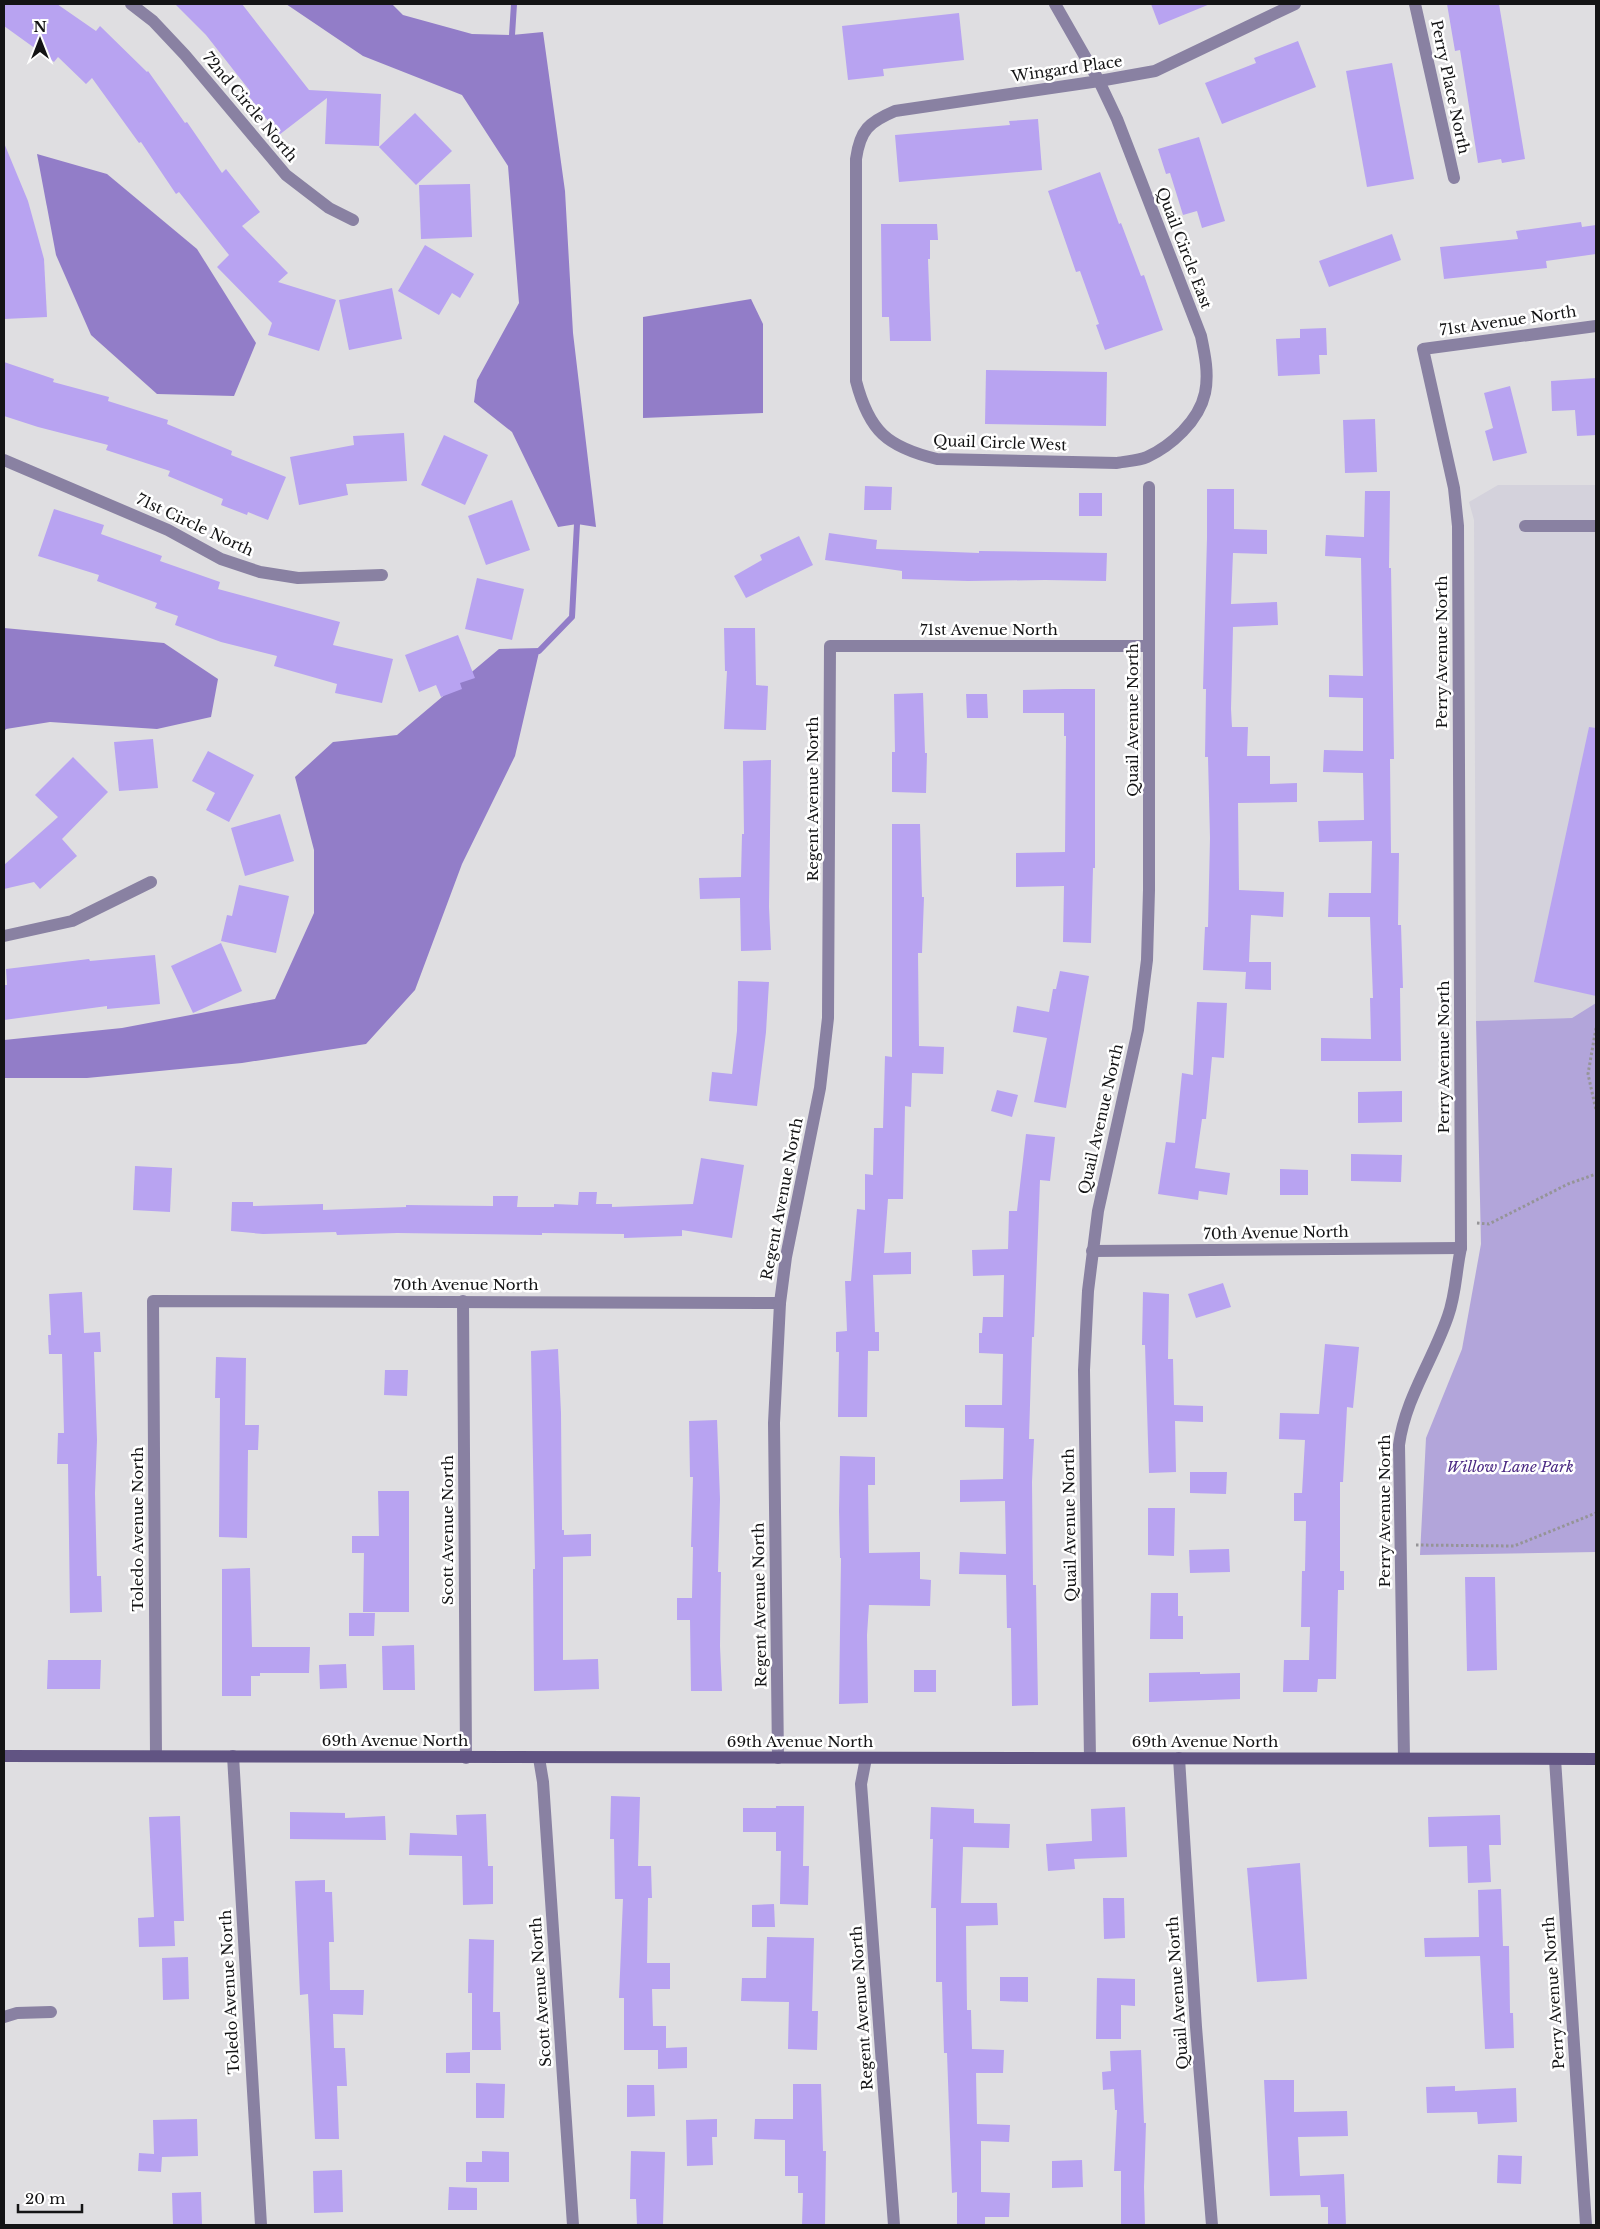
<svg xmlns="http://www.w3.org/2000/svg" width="1600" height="2229" font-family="'Libre Baskerville',serif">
<rect width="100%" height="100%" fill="#dfdee1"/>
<polygon fill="#d4d2dc" points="1498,485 1596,485 1596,1003 1572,1018 1476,1021 1474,520 1469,502"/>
<polygon fill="#b2a5da" points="1596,1003 1596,1552 1420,1555 1426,1438 1462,1349 1481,1244 1476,1021 1572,1018"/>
<g fill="#927dc8">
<polygon points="286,4 392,4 403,15 472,34 512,35 543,32 565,191 573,333 596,527 577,524 558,527 512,432 474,402 477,380 519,303 508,166 462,95 363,56"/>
<polygon points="37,154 107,174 197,249 256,343 234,396 157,394 91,335 56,255"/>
<polygon points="751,299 763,324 763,413 643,418 643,317"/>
<polygon points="4,628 164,643 218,679 211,717 157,729 50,722 6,729 4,732"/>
<polygon points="540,648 515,756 462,864 415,990 366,1044 242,1063 87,1078 4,1078 4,1040 122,1028 275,999 314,913 314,850 295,777 333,742 397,735 499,649"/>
</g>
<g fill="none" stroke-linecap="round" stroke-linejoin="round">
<g stroke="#927dc8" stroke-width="6">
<polyline points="512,35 514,4"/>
<polyline points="539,651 572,617 577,524"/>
</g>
</g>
<g fill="#b8a3f1">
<polygon points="4,4 57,4 96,31 100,26 147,72 148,71 185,123 187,122 222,173 226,169 260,212 242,226 288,273 278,282 336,300 319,351 268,335 272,323 217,267 229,255 179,192 176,194 141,142 139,143 92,78 86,84 58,57 54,62 4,26"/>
<polygon points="175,4 242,4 309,90 381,94 379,146 325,144 327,98 279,135 247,94 250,91 206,35"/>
<polygon points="1151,4 1210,4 1159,25"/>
<polygon points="1447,4 1499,4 1525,159 1502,163 1501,159 1478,163 1460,50 1455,51"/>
<polygon points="959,13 964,60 883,69 884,76 848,80 842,26"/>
<polygon points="1298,41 1316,87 1222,124 1205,83 1256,63 1254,58"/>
<polygon points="1392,63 1414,179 1367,187 1346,71"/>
<polygon points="415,113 452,151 416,185 379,147"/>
<polygon points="1038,119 1042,170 899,182 895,135 1010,125 1009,121"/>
<polygon points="1199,137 1225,221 1202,228 1197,211 1183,215 1170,173 1166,174 1158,149"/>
<polygon points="4,143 28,201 44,259 47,317 4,319"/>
<polygon points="1100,172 1119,224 1121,223 1141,276 1144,275 1163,330 1105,350 1096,325 1099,324 1080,271 1076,272 1048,191"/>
<polygon points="470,184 472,237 421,239 419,185"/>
<polygon points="1581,222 1582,227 1596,225 1596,254 1546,261 1547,268 1444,279 1440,247 1518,239 1516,231"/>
<polygon points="881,224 937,224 938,240 930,240 930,259 928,259 931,341 890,341 889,317 882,317"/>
<polygon points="1392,234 1401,260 1329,287 1319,261"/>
<polygon points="425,245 474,274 460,298 452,293 439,315 398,291"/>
<polygon points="392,288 402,339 349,350 339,300"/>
<polygon points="1326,328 1327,355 1319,355 1320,374 1278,376 1276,339 1300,338 1300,329"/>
<polygon points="4,362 54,379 53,382 109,397 108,401 168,420 167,424 232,451 231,455 286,477 268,520 248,512 247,515 221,505 223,499 168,476 170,471 106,450 108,445 38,427 4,416"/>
<polygon points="986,370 1107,372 1106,426 985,424"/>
<polygon points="1596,378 1596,435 1577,436 1575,410 1552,411 1551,381"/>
<polygon points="1510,386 1527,453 1493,461 1485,431 1493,428 1484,393"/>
<polygon points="1375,419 1377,472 1345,473 1343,420"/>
<polygon points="404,433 407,481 346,484 348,495 299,505 290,457 354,445 353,436"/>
<polygon points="444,435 488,455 465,505 421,485"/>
<polygon points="865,486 892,487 891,510 864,510"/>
<polygon points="1207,489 1234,489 1234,529 1267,530 1267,554 1233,553 1231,604 1277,602 1278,625 1233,627 1231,709 1232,727 1248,727 1247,756 1270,756 1270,784 1297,783 1297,802 1238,803 1239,890 1284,892 1283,917 1251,915 1249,962 1271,962 1271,990 1245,989 1246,972 1203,970 1205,927 1208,927 1210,838 1208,757 1205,757 1206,689 1203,689 1207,538"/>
<polygon points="1365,491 1390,491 1389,568 1391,568 1394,759 1390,759 1391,853 1399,853 1398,925 1401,925 1403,988 1400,988 1401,1061 1321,1061 1321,1038 1371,1039 1370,998 1373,998 1370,917 1328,917 1329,893 1371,893 1372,841 1319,842 1318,821 1364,820 1363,773 1323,772 1324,750 1363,751 1363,698 1329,697 1329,675 1363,676 1361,558 1325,556 1326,535 1364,537"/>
<rect x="1079" y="493" width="23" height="23"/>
<polygon points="512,500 530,550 486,565 468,516"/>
<polygon points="54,509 104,525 101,534 162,556 160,561 220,582 218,589 340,622 333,645 393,659 382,703 335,693 337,684 274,666 277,656 221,642 175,625 178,616 155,608 157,603 97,581 99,575 38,556"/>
<polygon points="829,533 877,540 876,549 979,553 979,551 1107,553 1106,581 1045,580 968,581 902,579 902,571 825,560"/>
<polygon points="799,536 813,565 746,598 734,576 762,560 760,555"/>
<polygon points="477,578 524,589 512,640 465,629"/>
<polygon points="724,628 755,628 756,685 768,686 766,730 724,729 727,671 725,671"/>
<polygon points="458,635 475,678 460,683 462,689 441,697 436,685 419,692 405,655"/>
<polygon points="1064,689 1095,689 1095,868 1093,868 1091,943 1063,942 1064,886 1016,887 1016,853 1065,852 1066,736 1064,736 1064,713 1023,713 1023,690"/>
<polygon points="923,693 925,753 927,753 926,793 892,792 892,752 895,752 894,694"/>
<polygon points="966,694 987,694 988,718 967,718"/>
<polygon points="1589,727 1596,728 1596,996 1534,982"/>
<polygon points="153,739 158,788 119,791 114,742"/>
<polygon points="208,751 254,775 229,822 206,810 215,793 192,781"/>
<polygon points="73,757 108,792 62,839 77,856 40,889 34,882 4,889 4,865 58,817 35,795"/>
<polygon points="771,760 769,907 771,950 741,951 740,898 700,899 699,878 741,877 742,834 744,834 743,761"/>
<polygon points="280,814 294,861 245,876 231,828"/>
<polygon points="892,824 920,824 922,897 924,897 922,953 918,953 919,1046 944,1047 943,1074 912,1073 911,1107 905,1106 903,1199 888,1199 884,1253 911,1252 911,1274 873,1275 875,1332 879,1332 879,1351 868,1351 867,1417 838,1417 839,1352 836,1352 836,1332 847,1331 845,1281 851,1281 857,1209 865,1210 865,1174 873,1175 874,1128 883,1128 885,1056 892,1057"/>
<polygon points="239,885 289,896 276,953 221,941 227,915 232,916"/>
<polygon points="221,943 242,991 193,1013 171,966"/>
<polygon points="155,955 160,1004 107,1009 107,1006 4,1020 4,985 7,985 6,969 89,959 90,961"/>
<polygon points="1060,971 1089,976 1066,1108 1034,1102 1047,1038 1013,1032 1017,1006 1049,1012 1053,989 1056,989"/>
<polygon points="738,981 769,982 766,1032 757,1106 709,1101 712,1072 732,1074 737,1031"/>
<polygon points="1197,1002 1227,1003 1224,1058 1212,1057 1206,1119 1202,1119 1195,1168 1230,1173 1227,1195 1199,1191 1198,1200 1158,1194 1166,1142 1175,1143 1182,1073 1193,1075"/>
<polygon points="997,1090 1018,1095 1012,1117 991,1111"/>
<polygon points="1402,1091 1402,1122 1358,1123 1358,1092"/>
<polygon points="1026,1134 1055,1137 1050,1181 1040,1180 1034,1337 1032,1337 1029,1439 1034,1439 1032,1482 1033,1585 1036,1585 1038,1705 1012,1706 1011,1628 1007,1628 1006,1575 959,1574 960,1552 1006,1554 1005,1501 960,1502 960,1480 1003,1479 1004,1428 965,1427 965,1405 1002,1405 1003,1354 979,1353 979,1333 982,1333 983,1317 1003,1317 1004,1275 973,1276 972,1250 1008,1249 1009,1211 1017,1211"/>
<polygon points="1351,1154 1402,1155 1401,1182 1351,1181"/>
<polygon points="701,1158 744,1165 732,1238 682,1230 682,1236 624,1238 624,1234 542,1233 542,1235 397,1233 337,1235 336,1232 263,1234 231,1231 232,1202 253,1202 253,1206 323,1204 323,1210 406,1207 406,1205 493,1206 493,1196 518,1196 517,1207 554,1207 554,1204 578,1205 579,1192 597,1192 596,1204 612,1204 612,1207 693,1204"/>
<polygon points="135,1166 172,1168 170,1212 133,1210"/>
<polygon points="1280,1169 1308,1170 1308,1195 1280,1195"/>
<polygon points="1223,1283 1231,1307 1196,1318 1188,1294"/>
<polygon points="82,1292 84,1333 100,1332 101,1352 94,1352 97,1440 95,1493 97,1576 101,1576 102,1612 70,1613 68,1464 57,1464 58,1433 64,1433 62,1354 49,1354 48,1335 51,1335 49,1294"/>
<polygon points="1143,1292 1169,1294 1168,1359 1173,1359 1174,1405 1203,1406 1203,1422 1175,1421 1176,1472 1149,1473 1145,1345 1142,1345"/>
<polygon points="1325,1344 1359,1347 1353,1408 1347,1407 1343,1482 1340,1482 1340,1571 1344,1571 1344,1590 1338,1590 1336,1679 1318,1679 1317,1692 1283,1692 1284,1660 1309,1660 1310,1627 1301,1627 1302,1571 1305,1571 1306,1521 1294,1521 1294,1493 1302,1493 1305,1440 1279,1439 1280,1413 1319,1414"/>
<polygon points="558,1349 561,1413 562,1530 564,1530 564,1535 591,1534 591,1556 563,1557 563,1660 598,1659 599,1689 534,1691 533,1569 535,1569 531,1351"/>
<polygon points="216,1357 246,1358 245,1425 259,1425 258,1450 248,1450 247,1538 219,1537 220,1398 215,1398"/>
<polygon points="385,1370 408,1370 407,1396 384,1395"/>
<polygon points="717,1420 720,1499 718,1572 721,1572 720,1646 722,1691 691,1691 690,1620 677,1620 677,1598 692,1598 693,1547 691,1547 693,1477 690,1477 689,1421"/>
<polygon points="840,1456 875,1457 875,1485 868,1485 869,1553 920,1552 920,1579 931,1580 930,1606 869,1605 867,1635 868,1703 839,1704 841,1558 840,1558 839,1511"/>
<polygon points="1190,1472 1227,1472 1226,1494 1190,1493"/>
<polygon points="378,1491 409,1491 409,1612 363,1612 364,1553 352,1553 352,1536 379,1536"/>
<polygon points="1148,1508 1175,1508 1174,1556 1148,1555"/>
<polygon points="1229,1549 1230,1572 1190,1573 1189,1550"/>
<polygon points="250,1568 252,1647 310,1647 309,1673 260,1673 260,1676 251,1676 251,1696 222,1696 222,1569"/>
<polygon points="1465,1577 1495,1577 1497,1670 1467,1671"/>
<polygon points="1151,1593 1178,1593 1178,1616 1183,1616 1183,1639 1150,1639"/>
<polygon points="349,1613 375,1613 374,1636 349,1636"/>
<polygon points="414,1645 415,1690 383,1690 382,1646"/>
<polygon points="48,1660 101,1660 100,1689 47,1689"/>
<polygon points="346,1664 347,1688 320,1689 319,1665"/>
<rect x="914" y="1670" width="22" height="22"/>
<polygon points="1200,1672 1200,1674 1240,1673 1240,1699 1149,1702 1149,1673"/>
<polygon points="611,1796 640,1797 638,1866 651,1866 652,1898 648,1898 647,1963 670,1963 670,1989 652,1989 653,2026 666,2026 666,2048 687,2047 687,2068 658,2069 658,2050 624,2050 624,1998 619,1998 623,1899 615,1899 614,1839 610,1839"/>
<polygon points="776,1806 804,1806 803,1866 809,1866 808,1905 780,1904 781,1851 776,1851 776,1832 743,1832 743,1808 776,1808"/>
<polygon points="931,1807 974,1809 974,1823 1010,1824 1009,1848 963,1847 961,1903 997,1903 998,1925 966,1926 967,2010 971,2010 972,2049 1004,2050 1003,2073 976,2073 977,2124 1010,2125 1009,2142 981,2141 981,2192 1010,2193 1009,2217 985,2217 985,2225 957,2225 957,2192 952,2193 947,2053 944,2053 942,1982 936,1982 936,1908 931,1908 933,1839 930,1839"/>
<polygon points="1125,1807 1127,1857 1074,1859 1075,1869 1048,1871 1046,1844 1092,1841 1091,1809"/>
<polygon points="290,1812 345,1813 345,1818 385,1816 386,1840 290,1839"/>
<polygon points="486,1814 488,1866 493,1866 493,1904 463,1905 462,1856 409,1855 410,1833 457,1835 456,1815"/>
<polygon points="1500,1815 1501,1845 1489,1845 1491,1882 1468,1883 1467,1846 1429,1847 1428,1817"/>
<polygon points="180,1816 184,1921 174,1921 175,1946 139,1947 138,1918 154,1917 149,1817"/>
<polygon points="1300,1863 1307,1979 1257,1982 1247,1868"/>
<polygon points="325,1880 325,1892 332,1892 334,1942 329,1942 330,1990 364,1990 363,2015 333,2014 334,2048 345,2048 347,2086 337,2086 339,2139 315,2139 308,1994 300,1995 295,1881"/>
<polygon points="1501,1889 1503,1946 1509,1946 1510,2013 1513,2013 1514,2048 1485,2049 1480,1956 1425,1957 1424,1938 1479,1937 1478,1890"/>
<polygon points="1103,1898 1124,1898 1125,1938 1104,1939"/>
<polygon points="774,1904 775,1927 752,1927 752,1905"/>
<polygon points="767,1937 814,1938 812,2011 818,2011 817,2050 788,2049 789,2002 741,2001 742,1978 766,1978"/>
<polygon points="469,1939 494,1940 493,2012 500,2012 501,2050 472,2050 472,1993 468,1993"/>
<polygon points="188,1957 189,1999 163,2000 162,1958"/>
<polygon points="1000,1977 1028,1977 1028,2002 1000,2001"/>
<polygon points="1097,1978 1135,1979 1135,2006 1121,2005 1121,2039 1096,2039"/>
<polygon points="1141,2050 1144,2123 1146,2123 1144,2187 1145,2225 1121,2225 1121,2171 1114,2171 1117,2110 1115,2110 1114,2089 1103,2090 1102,2072 1111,2071 1110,2051"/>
<polygon points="470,2052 470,2073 446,2073 446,2053"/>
<polygon points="1264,2080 1294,2080 1294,2112 1347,2111 1348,2136 1298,2137 1300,2176 1344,2174 1346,2225 1328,2225 1328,2207 1321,2207 1320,2195 1270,2196"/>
<polygon points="476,2083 505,2084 504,2118 476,2118"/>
<polygon points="793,2084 821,2084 823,2151 826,2151 825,2225 802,2225 803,2193 798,2193 798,2176 785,2176 785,2140 754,2139 755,2119 793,2119"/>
<polygon points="627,2085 654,2085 655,2116 627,2117"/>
<polygon points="1455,2086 1455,2091 1516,2088 1517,2122 1478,2124 1477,2112 1427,2113 1426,2087"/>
<polygon points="197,2119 198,2156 162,2157 161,2172 138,2171 139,2153 154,2154 153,2120"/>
<polygon points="717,2119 717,2137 712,2137 713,2165 687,2166 686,2120"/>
<polygon points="482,2151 509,2152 509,2182 466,2182 466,2162 482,2162"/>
<polygon points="631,2151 665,2152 663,2225 637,2225 636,2199 630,2199"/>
<polygon points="1498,2155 1522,2156 1521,2184 1497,2183"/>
<polygon points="1082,2160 1083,2187 1052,2188 1052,2161"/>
<polygon points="342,2170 343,2212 314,2213 313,2171"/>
<polygon points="449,2187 477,2188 477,2210 448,2210"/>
<polygon points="201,2192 202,2225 173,2225 172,2193"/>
</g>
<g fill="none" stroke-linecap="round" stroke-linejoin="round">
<g stroke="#959497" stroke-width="3" stroke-dasharray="2.5 2.5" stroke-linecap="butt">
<polyline points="1596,1028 1588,1074 1596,1110"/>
<polyline points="1477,1223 1489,1224 1568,1184 1596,1174"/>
<polyline points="1416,1545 1514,1546 1596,1513"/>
</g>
<g stroke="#8981a2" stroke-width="12">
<polyline points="1525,526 1596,526"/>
<polyline points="4,2017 17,2013 51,2012"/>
</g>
<g stroke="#8981a2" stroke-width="12">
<polyline points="131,4 153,21 185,55 286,175 329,208 353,220"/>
<path d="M1055,4l44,77 18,38 84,217c4,19 8,38 4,57 -6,28 -34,53 -58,64 -9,4 -21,4 -30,6l-180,-4c-50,-12 -68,-28 -81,-78v-222c4,-29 13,-37 39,-48l204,-30 56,-10 140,-67"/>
<polyline points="1415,4 1454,178"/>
<polyline points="4,460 168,530 221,559 260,572 298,578 382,575"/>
<polyline points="4,936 72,921 151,882"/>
<polyline points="1092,1251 1461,1248"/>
<polyline points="463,1301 466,1758"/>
<polyline points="156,1756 153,1301 780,1303"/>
<polyline points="233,1756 261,2225"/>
<polyline points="539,1758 543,1782 573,2225"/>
<polyline points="778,1758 774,1423 780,1303 786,1257 820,1088 828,1018 830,646 1149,646"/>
<polyline points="866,1758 861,1784 894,2225"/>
<polyline points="1090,1758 1084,1370 1088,1291 1098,1211 1138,1030 1147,960 1149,890 1149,487"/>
<polyline points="1179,1758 1196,2027 1212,2225"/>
<path d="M1404,1758l-5,-313c6,-46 34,-85 49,-129 8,-22 8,-46 13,-68l-3,-722 -4,-38 -31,-139 173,-23"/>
<polyline points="1555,1759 1586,2225"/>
</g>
<polyline stroke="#615483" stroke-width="12" points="4,1756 1596,1759"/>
</g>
<g text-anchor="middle" stroke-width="5" stroke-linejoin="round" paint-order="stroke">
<g font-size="15" fill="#141415" stroke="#fff">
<text transform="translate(1067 69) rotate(-8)" y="5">Wingard Place</text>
<text transform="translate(1450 87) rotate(78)" y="5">Perry Place North</text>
<text transform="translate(250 107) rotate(50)" y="5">72nd Circle North</text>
<text transform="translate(1184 248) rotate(69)" y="5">Quail Circle East</text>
<text transform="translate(1508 321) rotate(-8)" y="5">71st Avenue North</text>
<text transform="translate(1000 443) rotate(2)" y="5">Quail Circle West</text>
<text transform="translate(195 525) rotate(25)" y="5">71st Circle North</text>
<text x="989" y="635">71st Avenue North</text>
<text transform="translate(1442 652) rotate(-90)" y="5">Perry Avenue North</text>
<text transform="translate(1133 720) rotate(-90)" y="5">Quail Avenue North</text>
<text transform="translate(813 799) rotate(-90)" y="5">Regent Avenue North</text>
<text transform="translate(1444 1057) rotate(-90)" y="5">Perry Avenue North</text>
<text transform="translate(1101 1119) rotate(-77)" y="5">Quail Avenue North</text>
<text transform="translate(782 1199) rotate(-79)" y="5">Regent Avenue North</text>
<text transform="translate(1276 1233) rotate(-1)" y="5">70th Avenue North</text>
<text x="466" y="1290">70th Avenue North</text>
<text transform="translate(1385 1511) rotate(-90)" y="5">Perry Avenue North</text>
<text transform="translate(1070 1525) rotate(-91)" y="5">Quail Avenue North</text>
<text transform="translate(138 1529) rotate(-90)" y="5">Toledo Avenue North</text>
<text transform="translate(448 1530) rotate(-90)" y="5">Scott Avenue North</text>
<text transform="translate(760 1605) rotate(-91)" y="5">Regent Avenue North</text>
<text x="395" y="1746">69th Avenue North</text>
<text x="800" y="1747">69th Avenue North</text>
<text x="1205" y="1747">69th Avenue North</text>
<text transform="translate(230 1992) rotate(-93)" y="5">Toledo Avenue North</text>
<text transform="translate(541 1992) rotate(-94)" y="5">Scott Avenue North</text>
<text transform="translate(1178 1993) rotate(-94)" y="5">Quail Avenue North</text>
<text transform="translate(1554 1993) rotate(-94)" y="5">Perry Avenue North</text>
<text transform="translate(862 2008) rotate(-94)" y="5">Regent Avenue North</text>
</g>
<g font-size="15" font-style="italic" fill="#4b2983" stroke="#fff">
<text x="1510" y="1472">Willow Lane Park</text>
</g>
</g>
<rect width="1600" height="2229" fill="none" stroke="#141415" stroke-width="10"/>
<g transform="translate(40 40)" stroke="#ffffff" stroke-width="4" paint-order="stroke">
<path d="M0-4L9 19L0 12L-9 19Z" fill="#141415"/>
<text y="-8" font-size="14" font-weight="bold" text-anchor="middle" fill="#141415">N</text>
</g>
<path d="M18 2204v8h64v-8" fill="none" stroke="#141415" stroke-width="2.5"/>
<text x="25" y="2204" font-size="15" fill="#141415" stroke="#ffffff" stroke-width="4" paint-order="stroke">20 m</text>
</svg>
